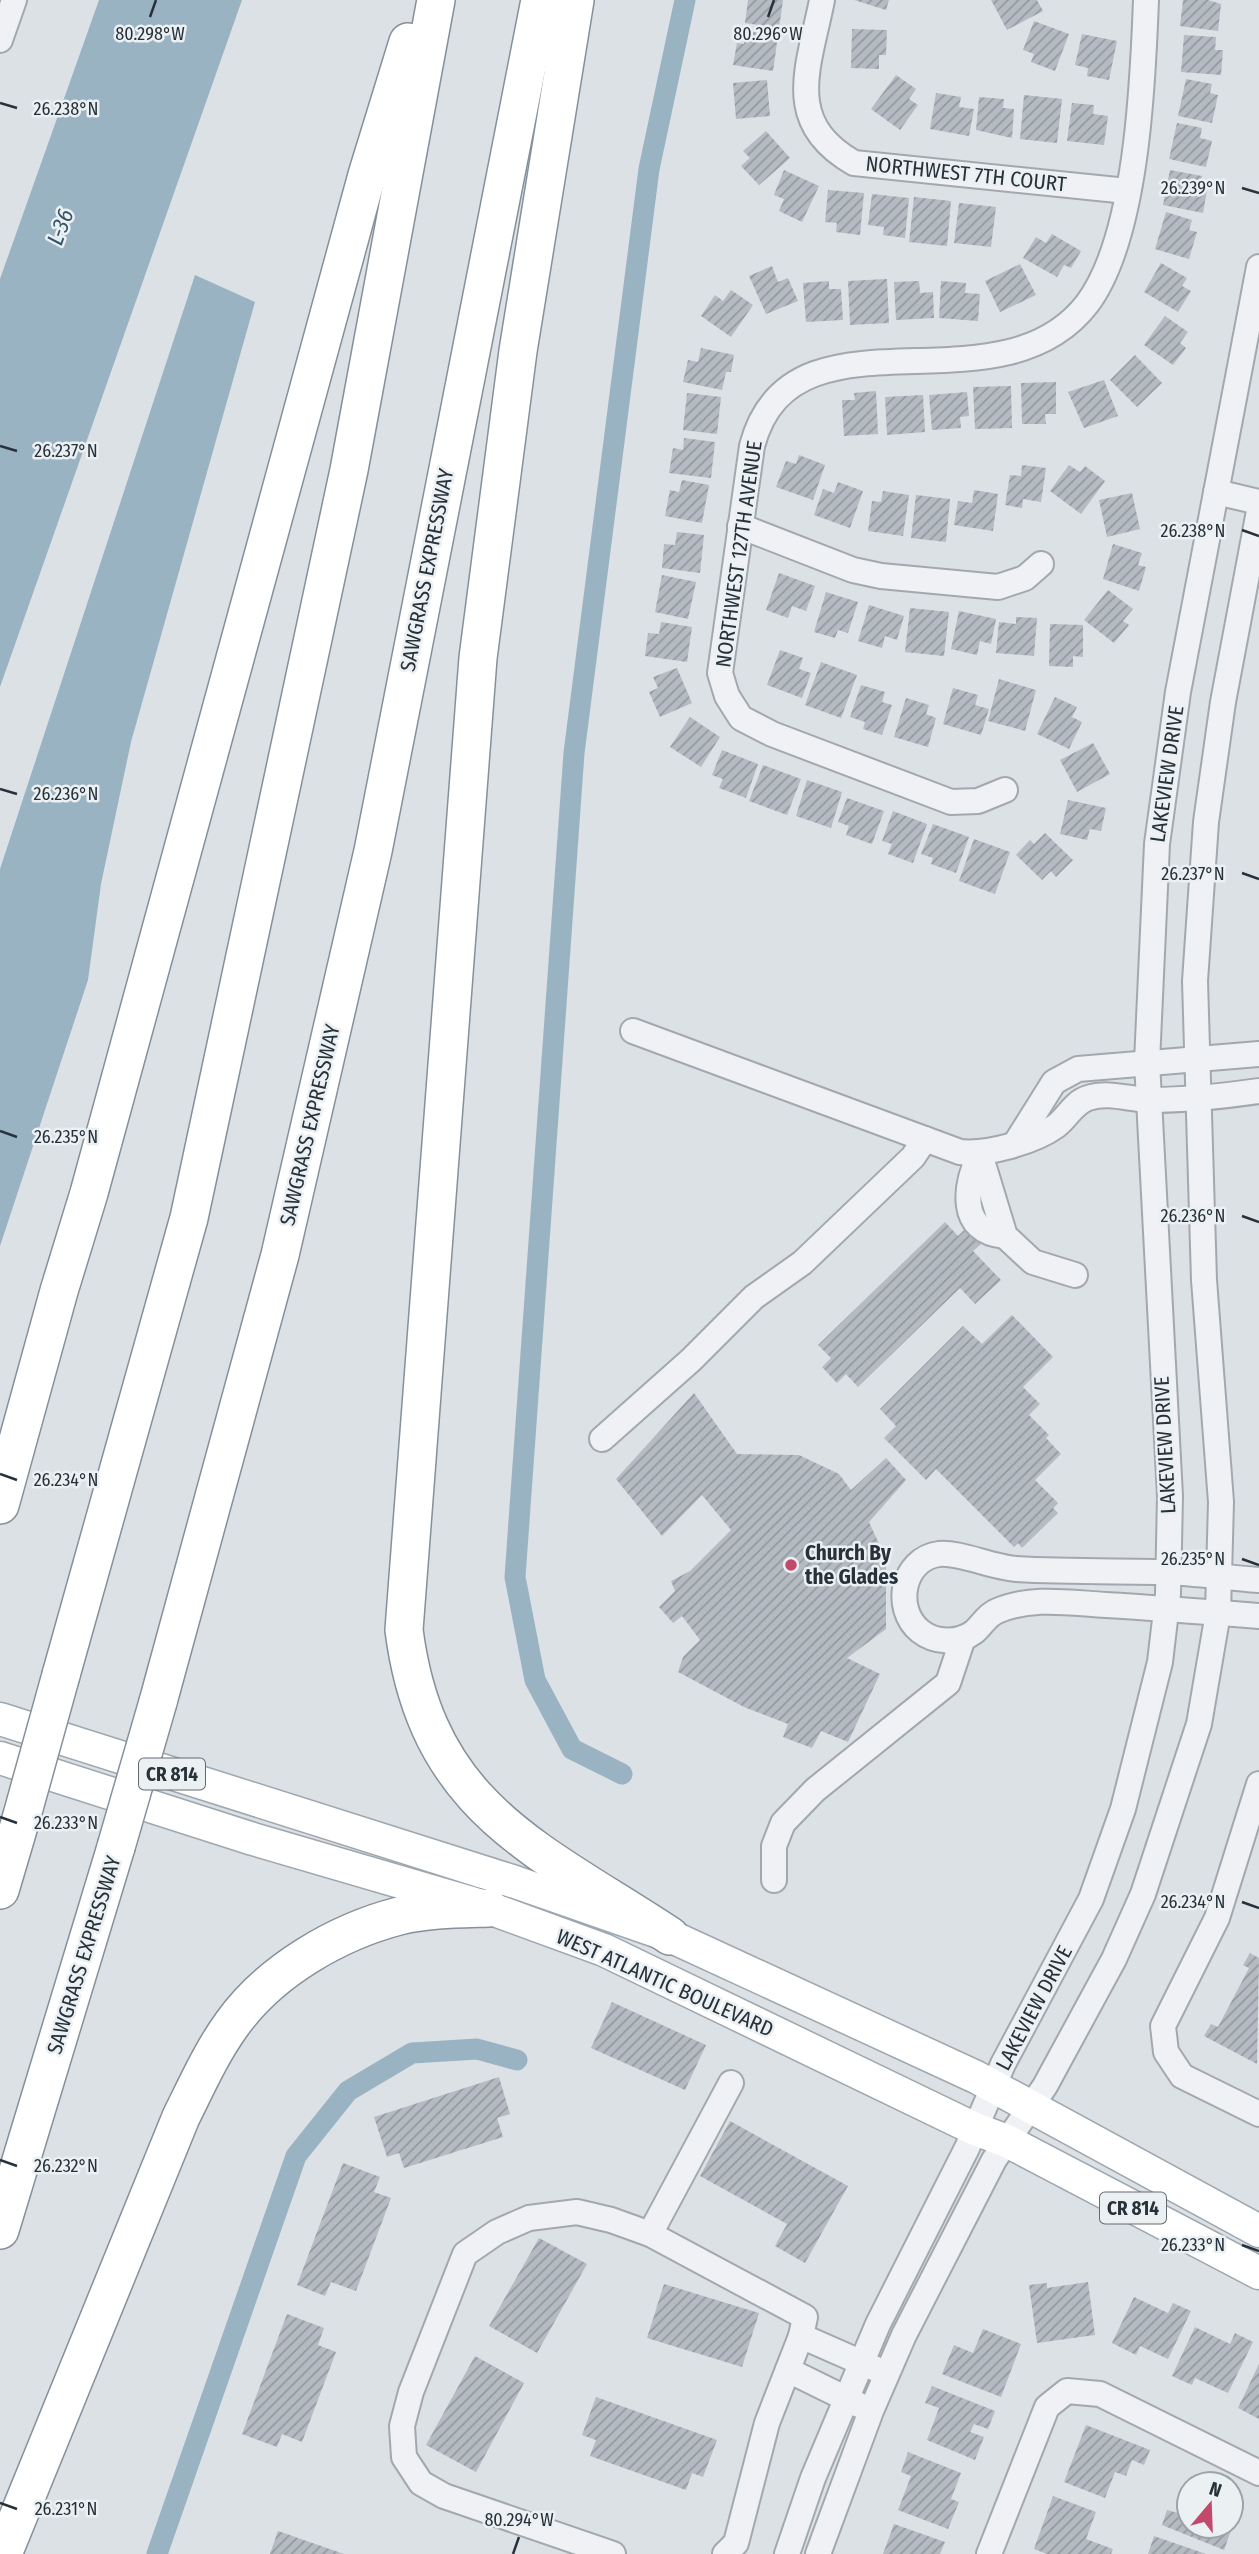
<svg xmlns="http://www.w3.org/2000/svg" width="1259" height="2554" font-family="'Fira Sans Condensed',sans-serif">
<defs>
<pattern id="building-hatch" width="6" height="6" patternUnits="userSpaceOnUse" patternTransform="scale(1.75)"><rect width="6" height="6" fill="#b4bbc2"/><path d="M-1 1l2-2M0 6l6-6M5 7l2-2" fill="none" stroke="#92999f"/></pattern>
</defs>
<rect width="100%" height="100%" fill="#dce1e5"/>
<g fill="#9ab3c3">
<polygon points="99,0 242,0 0,687 0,279"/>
<polygon points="195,275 255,302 131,742 101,884 88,980 0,1246 0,869"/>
</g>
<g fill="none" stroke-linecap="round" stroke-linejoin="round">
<g stroke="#9ab3c3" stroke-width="21">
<polyline points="622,1774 572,1749 535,1680 515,1577 574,753 649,169 685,0"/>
<polyline points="157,2554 296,2156 348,2091 412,2053 477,2049 517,2060"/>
</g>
</g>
<g fill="url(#building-hatch)">
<polygon points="748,0 783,0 779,28 745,23"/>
<polygon points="854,0 889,0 886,10"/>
<polygon points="991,0 1037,0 1043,11 1007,30"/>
<polygon points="1183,0 1208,0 1221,4 1218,31 1180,26"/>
<polygon points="1034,21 1069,34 1055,71 1031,62 1034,54 1023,50"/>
<polygon points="852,29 887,30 886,55 879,55 879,69 851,68"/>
<polygon points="746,31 778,36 773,71 733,65 737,43 744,44"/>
<polygon points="1082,34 1117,41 1109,80 1087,76 1088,68 1075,65"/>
<polygon points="1184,35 1216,37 1215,50 1223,50 1221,75 1181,72"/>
<polygon points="896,75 916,89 909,99 918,105 900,130 871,109"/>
<polygon points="1186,79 1212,84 1210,93 1218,95 1212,123 1178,116"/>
<polygon points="767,80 770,116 736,119 733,83"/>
<polygon points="936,93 961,97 959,107 974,109 969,136 930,129"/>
<polygon points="1024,95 1062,99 1057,143 1020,139"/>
<polygon points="979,97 1004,99 1003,108 1014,109 1012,138 976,130"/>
<polygon points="1072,103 1094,105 1093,114 1108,116 1104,145 1067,141"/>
<polygon points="1177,123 1202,128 1200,138 1212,141 1206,167 1169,159"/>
<polygon points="766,131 790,158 759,185 741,166 750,158 743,151"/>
<polygon points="784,170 819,186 802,222 779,211 784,199 774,195"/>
<polygon points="1170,170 1202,176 1200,189 1207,190 1203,213 1163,205"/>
<polygon points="828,190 864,193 860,235 836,232 837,223 825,222"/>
<polygon points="872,194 909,198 905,238 883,235 884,227 868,225"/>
<polygon points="914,197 951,201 947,246 909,242"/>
<polygon points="959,203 996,207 991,247 954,243"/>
<polygon points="1166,212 1192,220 1189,230 1197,232 1189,259 1155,249"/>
<polygon points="1052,234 1081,251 1071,268 1064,265 1057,277 1023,258 1036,237 1046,243"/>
<polygon points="1161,263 1187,278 1182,286 1191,291 1178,312 1144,292"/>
<polygon points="1020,264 1036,295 1000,312 985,281"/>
<polygon points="772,266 778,282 788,278 798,301 766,314 749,276"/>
<polygon points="887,279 889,323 850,325 848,281"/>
<polygon points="829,281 829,289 841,289 843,320 806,322 803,283"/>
<polygon points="919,281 920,293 933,292 934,318 896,320 894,282"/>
<polygon points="941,281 966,283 965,293 980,294 978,321 939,318"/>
<polygon points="731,290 753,305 731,337 701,316 715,295 723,301"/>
<polygon points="1165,316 1188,332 1180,343 1186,348 1173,365 1144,345"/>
<polygon points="701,348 734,355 731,372 726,372 722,390 683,382 688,360 698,362"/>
<polygon points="1135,355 1162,383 1137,407 1110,380"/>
<polygon points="1104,380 1118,416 1084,428 1068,392"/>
<polygon points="1056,382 1056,414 1045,414 1046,424 1022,424 1021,383"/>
<polygon points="1011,386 1012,428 975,429 973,387"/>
<polygon points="876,391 878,434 844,436 842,400 855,400 854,393"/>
<polygon points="967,392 969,416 960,417 961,428 932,430 929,395"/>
<polygon points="687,393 721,397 717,434 683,430"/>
<polygon points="923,395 925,432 887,435 885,397"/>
<polygon points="684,438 715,442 711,478 669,473 673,448 683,450"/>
<polygon points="799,455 825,465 813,500 776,487 786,461 796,464"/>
<polygon points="1022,465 1046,468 1041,502 1023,499 1022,508 1005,505 1010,475 1021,476"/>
<polygon points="1069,465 1080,472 1085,466 1105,481 1081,514 1050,491"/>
<polygon points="682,480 709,485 702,523 665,516 670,490 679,492"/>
<polygon points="838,482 863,491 850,528 814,515 823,489 834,493"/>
<polygon points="974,490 998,494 993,531 954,525 958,501 972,503"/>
<polygon points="883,491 909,495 903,536 868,531 872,501 881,502"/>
<polygon points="1132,493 1140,529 1107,537 1099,500"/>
<polygon points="916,495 950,499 946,542 911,538"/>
<polygon points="677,532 704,535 700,573 662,568 664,544 675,545"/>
<polygon points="1113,544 1142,553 1138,565 1146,567 1139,591 1103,579"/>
<polygon points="779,573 815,586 806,611 792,606 788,618 766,610"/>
<polygon points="662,575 696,582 688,619 655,612"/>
<polygon points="1108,590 1133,609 1123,621 1129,625 1114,643 1084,620"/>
<polygon points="826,592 858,602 848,633 838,630 835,638 814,632"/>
<polygon points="869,605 904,616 897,640 885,636 882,648 858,641"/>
<polygon points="910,608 949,612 944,656 905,652"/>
<polygon points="959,611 996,619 991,644 980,641 977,655 951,649"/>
<polygon points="1016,617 1037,618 1034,656 996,653 999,622 1016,624"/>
<polygon points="661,622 692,627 687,662 645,656 648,633 659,634"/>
<polygon points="1050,624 1083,625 1083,657 1073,656 1073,667 1049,666"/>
<polygon points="780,650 803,658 799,669 811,673 802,698 767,685"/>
<polygon points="821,662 857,675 841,718 805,705"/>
<polygon points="677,668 692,703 660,717 649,692 658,688 653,677"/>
<polygon points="999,679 1036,690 1025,731 988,721"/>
<polygon points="861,685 885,692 882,702 892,705 882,735 863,729 865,722 850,717"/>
<polygon points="953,688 978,695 975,705 989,709 981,735 943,724"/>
<polygon points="1055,697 1077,707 1072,717 1082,722 1069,749 1037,734"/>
<polygon points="906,698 929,705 926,714 936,718 928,747 894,737"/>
<polygon points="690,717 720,737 701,767 670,747"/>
<polygon points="1093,743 1110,774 1077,792 1060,760"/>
<polygon points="722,750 758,764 746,798 719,788 723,779 712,775"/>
<polygon points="763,765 801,779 787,815 749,801"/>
<polygon points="807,780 842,792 831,828 796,816"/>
<polygon points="847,798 884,811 872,844 846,835 849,826 838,822"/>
<polygon points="1068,800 1106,808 1101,831 1090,829 1087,840 1060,834"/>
<polygon points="893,811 927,824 913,863 888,854 892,844 882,841"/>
<polygon points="933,824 969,837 956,873 931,864 933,858 921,854"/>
<polygon points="1045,833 1073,860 1056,877 1051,871 1042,880 1016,855 1030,840 1034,844"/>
<polygon points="974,839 1010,852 995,894 959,881"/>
<polygon points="945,1222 958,1236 968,1226 983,1242 973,1251 1001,1280 975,1304 960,1288 858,1387 846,1374 837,1383 822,1367 831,1358 818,1345"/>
<polygon points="1012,1315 1053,1357 1023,1387 1040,1404 1029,1415 1049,1435 1046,1438 1061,1454 1035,1480 1058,1503 1053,1508 1058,1513 1022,1548 1018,1543 1014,1547 936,1469 926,1480 884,1438 896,1426 880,1409 963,1326 982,1344"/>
<polygon points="694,1393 737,1454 799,1455 839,1474 851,1490 886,1458 906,1480 869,1522 886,1559 886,1629 847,1658 880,1674 848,1742 821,1731 812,1748 783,1737 788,1724 744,1707 678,1672 683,1657 700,1640 682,1616 673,1623 659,1607 675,1591 671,1581 690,1571 731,1530 702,1495 662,1536 616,1479"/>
<polygon points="1250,1953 1259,1958 1257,2064 1204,2036 1211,2024 1218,2027 1249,1968 1243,1965"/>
<polygon points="612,2002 706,2045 685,2090 591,2048"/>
<polygon points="499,2077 510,2114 497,2118 503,2137 404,2168 399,2153 387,2157 374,2117"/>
<polygon points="730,2121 848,2186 805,2263 775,2246 787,2224 700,2176"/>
<polygon points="343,2163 380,2177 374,2192 391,2198 356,2291 331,2282 325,2296 297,2285"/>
<polygon points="539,2238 587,2264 537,2353 489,2326"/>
<polygon points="1088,2282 1095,2335 1037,2343 1029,2285 1047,2283 1047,2288"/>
<polygon points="664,2284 759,2313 742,2367 647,2338"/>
<polygon points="1134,2297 1168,2313 1173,2303 1191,2311 1168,2359 1140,2346 1136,2355 1112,2343"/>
<polygon points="287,2314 324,2328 318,2345 336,2352 302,2442 282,2434 277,2447 242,2434"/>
<polygon points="1195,2327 1230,2344 1235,2333 1253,2342 1228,2393 1195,2378 1192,2385 1172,2376"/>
<polygon points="983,2329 1021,2344 1001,2397 942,2374 954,2345 973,2353"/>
<polygon points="475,2356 524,2383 476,2472 426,2445"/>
<polygon points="1259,2364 1259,2419 1238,2408"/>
<polygon points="932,2386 995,2411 988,2429 974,2424 970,2432 984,2437 975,2460 927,2440 939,2408 925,2403"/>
<polygon points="596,2397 717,2440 703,2477 692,2473 686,2490 590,2456 596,2440 582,2435"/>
<polygon points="1086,2425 1150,2450 1144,2465 1132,2460 1126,2476 1115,2472 1105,2498 1064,2482"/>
<polygon points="908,2452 961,2473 951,2499 959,2502 948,2529 898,2510 911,2476 901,2472"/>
<polygon points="1191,2476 1214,2484 1189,2484 1189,2526 1231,2526 1231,2521 1234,2522 1224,2550 1162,2525 1167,2510 1178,2513"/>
<polygon points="1231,2490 1241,2493 1231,2521"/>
<polygon points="1053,2496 1096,2512 1086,2539 1113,2549 1111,2554 1047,2554 1034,2549"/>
<polygon points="894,2524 945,2542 940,2554 883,2554"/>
<polygon points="278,2531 344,2554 270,2554"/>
<polygon points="1154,2536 1206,2554 1148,2554"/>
</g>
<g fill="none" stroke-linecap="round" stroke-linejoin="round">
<defs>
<g id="minor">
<path d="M822,0c-13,67 -40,122 32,163l273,28"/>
<polyline points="0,40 14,0"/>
<polyline points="1216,492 1259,502"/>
<polyline points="740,526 853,570 881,576 998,587 1025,578 1041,564"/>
<path d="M1005,790l-27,11 -27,1 -179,-68 -31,-16 -14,-22 -7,-23 32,-227c40,-151 246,-27 335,-142 50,-66 56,-222 59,-304"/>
<path d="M633,1031l327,121c27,3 74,-10 96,-26 12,-9 17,-23 32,-28 22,-7 42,2 64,2 36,0 71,-4 107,-9"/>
<polyline points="1017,1141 1054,1082 1078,1069 1259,1054"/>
<polyline points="980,1154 1005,1236 1033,1262 1075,1275"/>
<path d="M980,1154c-15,31 -23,78 25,82"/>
<polyline points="602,1439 691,1360 754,1297 802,1263 913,1157 925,1139"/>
<path d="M1259,1580c-32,-2 -63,-7 -95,-8 -49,-1 -99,0 -148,-3 -25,-2 -56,-17 -77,-15 -37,5 -46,55 -19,77 15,12 38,13 54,1 8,-7 13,-17 23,-21 34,-15 73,-8 109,-6 51,3 102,7 153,11"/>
<polyline points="1259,1784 1217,1918 1163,2026 1166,2052 1182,2076 1259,2114"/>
<polyline points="774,1880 774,1846 783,1823 815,1790 948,1683 963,1638"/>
<polyline points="650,2234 731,2083"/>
<polyline points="801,2336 876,2369"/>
<polyline points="788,2370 859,2405"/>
<polyline points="613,2554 444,2496 421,2483 404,2457 402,2426 411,2392 465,2254 497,2232 529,2218 577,2212 611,2220 650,2234 805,2317 801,2336 767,2423 736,2543 725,2554"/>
<polyline points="787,2554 813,2478 878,2324 967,2148 1003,2064 1091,1899 1123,1809 1160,1662 1168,1594 1170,1496 1147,1062 1157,844 1178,692 1259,267"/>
<polyline points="818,2554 871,2411 904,2335 994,2160 1045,2086 1114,1959 1143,1894 1199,1724 1218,1613 1221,1502 1204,1280 1195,981 1206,822 1223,702 1259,511"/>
<polyline points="989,2554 1047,2407 1067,2391 1100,2394 1259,2473"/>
</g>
<g id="major">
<polyline points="0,1719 515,1882 670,1936 976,2077 1259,2231"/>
<polyline points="0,1758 253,1839 489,1908 604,1950 975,2129 1007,2141 1259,2273"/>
</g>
<g id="highway">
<path d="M575,0l-57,351 -40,307 -74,972c23,178 131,217 266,306"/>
<polyline points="0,1505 59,1291 89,1193 367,175 408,42"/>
<polyline points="61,1675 189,1218 349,470 436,0"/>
<polyline points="158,1702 280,1255 373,851 540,0"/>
<polyline points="0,1890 21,1819"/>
<polyline points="0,2230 116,1847"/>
<path d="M3,2554l178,-437c16,-32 30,-64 51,-93 38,-53 105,-92 167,-108 29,-7 60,-7 90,-8"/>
</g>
</defs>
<use href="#minor" stroke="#a2a9ae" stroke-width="28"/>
<use href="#major" stroke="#9da7b0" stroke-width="35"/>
<use href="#highway" stroke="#85909b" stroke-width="40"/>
<use href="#minor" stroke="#eff1f4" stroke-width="24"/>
<use href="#major" stroke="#fff" stroke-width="32"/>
<use href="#highway" stroke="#fff" stroke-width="37"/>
<defs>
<g id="highway-bridge">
<polyline points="21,1819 61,1675"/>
<polyline points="116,1847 158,1702"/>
</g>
</defs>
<use href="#highway-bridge" stroke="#85909b" stroke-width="40" stroke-linecap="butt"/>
<use href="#highway-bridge" stroke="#fff" stroke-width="37"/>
</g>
<path fill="none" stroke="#27313a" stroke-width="2.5" d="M150,17l6,-17M768,17l6,-17M0,103l17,5M1242,188l17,5M0,446l17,5M1242,530l17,6M0,789l17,5M1242,873l17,6M0,1131l17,6M1242,1216l17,6M0,1474l17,6M1242,1559l17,6M0,1817l17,6M1242,1902l17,6M0,2160l17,6M1242,2245l17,6M0,2503l17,6M513,2554l6,-17"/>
<circle fill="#c3496c" stroke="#ebf0f3" stroke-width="2.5" cx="791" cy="1565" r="7"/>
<g text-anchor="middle" stroke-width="5" stroke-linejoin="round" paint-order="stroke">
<g fill="#ebf0f3" stroke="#626a72" stroke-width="2">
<rect x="139" y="1758.5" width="66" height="31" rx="5"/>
<rect x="1100" y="2192.5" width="66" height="31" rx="5"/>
</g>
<g font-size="19" font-weight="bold" fill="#27313a">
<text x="172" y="1781">CR 814</text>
<text x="1133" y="2215">CR 814</text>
</g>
<g font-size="21" fill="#27313a" stroke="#ebf0f3">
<text transform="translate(966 174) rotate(6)" y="7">NORTHWEST 7TH COURT</text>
<text transform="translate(739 554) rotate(-82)" y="7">NORTHWEST 127TH AVENUE</text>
<text transform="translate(427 570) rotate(-79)" y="7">SAWGRASS EXPRESSWAY</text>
<text transform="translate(1167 774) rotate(-82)" y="7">LAKEVIEW DRIVE</text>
<text transform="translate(310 1125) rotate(-77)" y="7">SAWGRASS EXPRESSWAY</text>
<text transform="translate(1165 1445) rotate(-93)" y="7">LAKEVIEW DRIVE</text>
<text transform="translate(84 1955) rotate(-73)" y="7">SAWGRASS EXPRESSWAY</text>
<text transform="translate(665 1983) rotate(24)" y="7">WEST ATLANTIC BOULEVARD</text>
<text transform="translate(1034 2008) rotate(-62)" y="7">LAKEVIEW DRIVE</text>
</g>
<g font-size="21" font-weight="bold" fill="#27313a" stroke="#ebf0f3" text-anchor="start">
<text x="805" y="1560">Church By<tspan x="805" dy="24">the Glades</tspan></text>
</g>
<g font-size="23" font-style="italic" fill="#35546b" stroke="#ebf0f3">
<text transform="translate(60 227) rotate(-70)" y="8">L-36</text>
</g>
</g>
<g font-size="18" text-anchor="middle" fill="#27313a" stroke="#ebf0f3" stroke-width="5" stroke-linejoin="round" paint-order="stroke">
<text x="150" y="40">80.298°W</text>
<text x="768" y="40">80.296°W</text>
<text x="66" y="115">26.238°N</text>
<text x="1193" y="194">26.239°N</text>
<text x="66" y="457">26.237°N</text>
<text x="1193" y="537">26.238°N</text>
<text x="66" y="800">26.236°N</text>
<text x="1193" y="880">26.237°N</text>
<text x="66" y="1143">26.235°N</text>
<text x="1193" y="1222">26.236°N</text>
<text x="66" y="1486">26.234°N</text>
<text x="1193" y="1565">26.235°N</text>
<text x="66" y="1829">26.233°N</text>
<text x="1193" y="1908">26.234°N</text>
<text x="66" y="2172">26.232°N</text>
<text x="1193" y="2251">26.233°N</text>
<text x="66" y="2515">26.231°N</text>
<text x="519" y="2526">80.294°W</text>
</g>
<g transform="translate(1210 2505) rotate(19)"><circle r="33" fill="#ebf0f3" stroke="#9da4a9" stroke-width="2"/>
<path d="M0-5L12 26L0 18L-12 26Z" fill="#c3496c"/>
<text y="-10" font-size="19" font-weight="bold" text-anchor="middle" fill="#27313a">N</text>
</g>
</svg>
